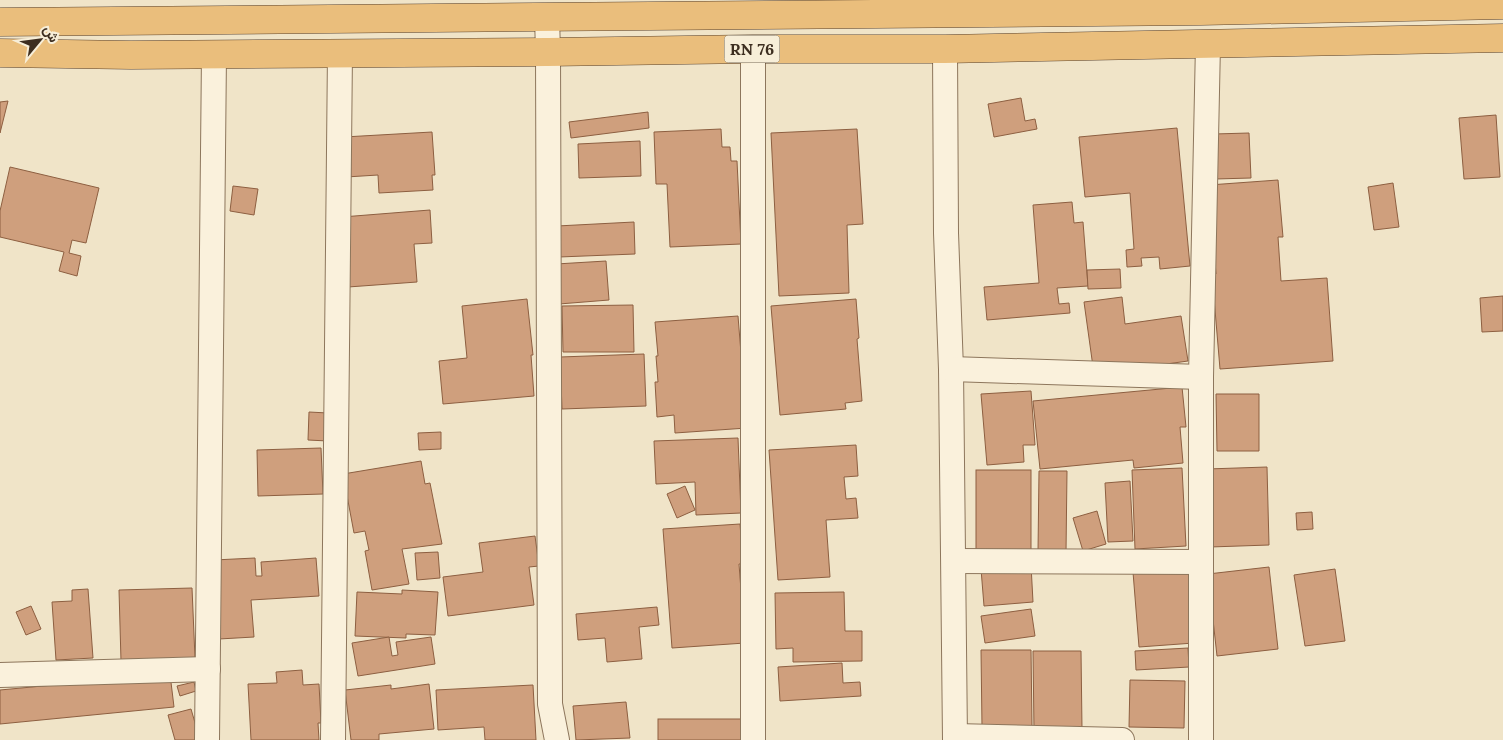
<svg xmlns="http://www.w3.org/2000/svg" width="1503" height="740" font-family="Lora,Vazirmatn,serif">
<rect width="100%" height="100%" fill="#f0e4c8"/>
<g fill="#cf9f7d" stroke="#8d5f41">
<polygon points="1021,98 1025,121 1035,119 1037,129 994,137 988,104"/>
<polygon points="8,101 0,133 0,102"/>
<polygon points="648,112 649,128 571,138 569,122"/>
<polygon points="1496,115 1500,177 1464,179 1459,118"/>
<polygon points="1177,128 1190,266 1160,269 1159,257 1141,258 1142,266 1127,267 1126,250 1134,249 1130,193 1085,197 1079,137"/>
<polygon points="721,129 722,147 730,147 731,161 737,161 741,244 670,247 667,184 656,184 654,132"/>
<polygon points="857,129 863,224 847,225 849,293 779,296 771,133"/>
<polygon points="432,132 435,175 432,175 433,190 379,193 378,175 346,177 344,137"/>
<polygon points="1249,133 1251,178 1215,179 1214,134"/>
<polygon points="640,141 641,176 579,178 578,144"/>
<polygon points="10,167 99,188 86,243 72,240 69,253 81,256 77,276 59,271 64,252 0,237 0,211"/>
<polygon points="1278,180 1283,237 1278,237 1281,281 1327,278 1333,361 1220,369 1212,274 1216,274 1209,185"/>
<polygon points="1393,183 1399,227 1374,230 1368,187"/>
<polygon points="233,186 258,189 254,215 230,211"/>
<polygon points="1072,202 1074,223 1083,222 1088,286 1057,288 1059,304 1069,303 1070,313 987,320 984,287 1039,283 1033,205"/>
<polygon points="430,210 432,243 414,244 417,282 348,287 342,217"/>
<polygon points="634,222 635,254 559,257 557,226"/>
<polygon points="606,261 609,300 559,304 556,264"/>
<polygon points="1120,269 1121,288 1088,289 1087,270"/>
<polygon points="1503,296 1503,331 1482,332 1480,298"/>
<polygon points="1122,297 1125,324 1181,316 1188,361 1094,374 1084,302"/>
<polygon points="527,299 533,355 531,355 534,396 443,404 439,361 467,358 462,306"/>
<polygon points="856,299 859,338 857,339 862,401 845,403 846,409 780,415 771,306"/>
<polygon points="633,305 634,352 563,352 562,306"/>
<polygon points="738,316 747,428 675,433 674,415 657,417 655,382 658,382 656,356 658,356 655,322"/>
<polygon points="644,354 646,406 562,409 560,357"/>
<polygon points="1182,387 1186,427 1180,427 1183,463 1134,468 1133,460 1040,469 1033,401"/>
<polygon points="1031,391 1035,445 1023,445 1024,462 987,465 981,394"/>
<polygon points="1216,394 1259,394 1259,451 1217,451"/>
<polygon points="309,412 328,413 328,441 308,440"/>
<polygon points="441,432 441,449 419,450 418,433"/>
<polygon points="738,438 741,513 696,515 695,482 656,484 654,441"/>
<polygon points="856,445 858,476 844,477 846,499 856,498 858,518 826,520 830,577 778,580 769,450"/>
<polygon points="321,448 323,494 258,496 257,450"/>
<polygon points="421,461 425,484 430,483 442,544 402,549 409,584 372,590 365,551 369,550 365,531 354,533 343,474"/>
<polygon points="1267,467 1269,545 1210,547 1207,469"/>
<polygon points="1182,468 1186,546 1135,549 1132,470"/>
<rect x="976" y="470" width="55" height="82"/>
<polygon points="1039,471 1067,471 1066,553 1038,552"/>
<polygon points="1130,481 1133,541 1108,542 1105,483"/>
<polygon points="685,486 695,510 677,518 667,494"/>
<polygon points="1097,511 1106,544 1083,551 1073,518"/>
<polygon points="1312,512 1313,529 1297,530 1296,513"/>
<polygon points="740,524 743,564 739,564 745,643 672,648 663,529"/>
<polygon points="535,536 539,566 529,567 534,605 448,616 443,577 483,572 479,543"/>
<polygon points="438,552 440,578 417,580 415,553"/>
<polygon points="255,558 256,576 262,576 261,562 316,558 319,596 251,600 254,637 219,639 214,560"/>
<polygon points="1031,565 1033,602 984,606 981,569"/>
<polygon points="1269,567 1278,649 1217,656 1208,574"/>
<polygon points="1189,568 1194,643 1139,647 1133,572"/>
<polygon points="1335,569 1345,641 1305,646 1294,575"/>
<polygon points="192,588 195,658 121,661 119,590"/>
<polygon points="88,589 93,658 56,660 52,602 72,601 72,590"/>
<polygon points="402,590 438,592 435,635 406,634 406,638 355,636 357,592 402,594"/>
<polygon points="844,592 845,631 862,631 862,661 793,662 793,648 776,649 775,593"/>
<polygon points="31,606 41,629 26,635 16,612"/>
<polygon points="657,607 659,625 639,627 642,659 607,662 605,638 578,640 576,614"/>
<polygon points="1031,609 1035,636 985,643 981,616"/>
<polygon points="389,637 392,656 398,655 396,642 431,637 435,664 358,676 352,643"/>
<polygon points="1188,648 1189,667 1136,670 1135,651"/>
<polygon points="981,650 1031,650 1032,726 982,727"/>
<polygon points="1033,651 1081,651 1082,729 1034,730"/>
<polygon points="842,663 843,683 860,682 861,696 780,701 778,667"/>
<polygon points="302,670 303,685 319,684 321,723 318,723 319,740 251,740 248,684 277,683 276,672"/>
<polygon points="170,674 174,707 0,724 0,690"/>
<polygon points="1130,680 1185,681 1184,728 1129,727"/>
<polygon points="194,682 196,691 180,696 177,686"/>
<polygon points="429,684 434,729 379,734 379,740 351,740 345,690 391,685 391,689"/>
<polygon points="533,685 536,740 485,740 484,727 438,730 436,690"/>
<polygon points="626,702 630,738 576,740 573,706"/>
<polygon points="191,709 200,740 175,740 168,715"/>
<rect x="658" y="719" width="87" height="21"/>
</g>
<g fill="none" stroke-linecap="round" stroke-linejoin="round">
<defs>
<g id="minor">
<polyline points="547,17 548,52 550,704 557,740"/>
<polyline points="753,49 753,740"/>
<polyline points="945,49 946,233 951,369 955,740"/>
<polyline points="951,369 1201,377"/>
<polyline points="954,561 1201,562"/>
<polyline points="0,675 208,669"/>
<polyline points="955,736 1122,740"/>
<polyline points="207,740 214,54"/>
<polyline points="333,740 340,52"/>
<polyline points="1201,740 1201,377 1208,44"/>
</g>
<g id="trunk">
<polyline points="0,22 1201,11 1503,5"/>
<polyline points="0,53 131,55 548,52 753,49 945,49 1503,38"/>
</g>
</defs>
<use href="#minor" stroke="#8d765c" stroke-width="26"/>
<use href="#trunk" stroke="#5b4430" stroke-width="29"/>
<use href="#minor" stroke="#faf1dc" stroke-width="24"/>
<use href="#trunk" stroke="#eabe7c" stroke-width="28"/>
</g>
<g text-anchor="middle" stroke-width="4.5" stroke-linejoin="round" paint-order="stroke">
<rect fill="#f7eed8" stroke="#756857" stroke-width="1" x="724.5" y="35.5" width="55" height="27" rx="4"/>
<g font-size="16" font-weight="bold" fill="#3d2e20">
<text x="752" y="55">RN 76</text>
</g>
</g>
<g transform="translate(40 40) rotate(61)" stroke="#f7eed8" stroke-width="4" paint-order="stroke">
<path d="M0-4L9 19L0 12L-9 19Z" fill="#3d2e20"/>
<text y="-8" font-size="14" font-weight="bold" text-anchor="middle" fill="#3d2e20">ش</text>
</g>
</svg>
